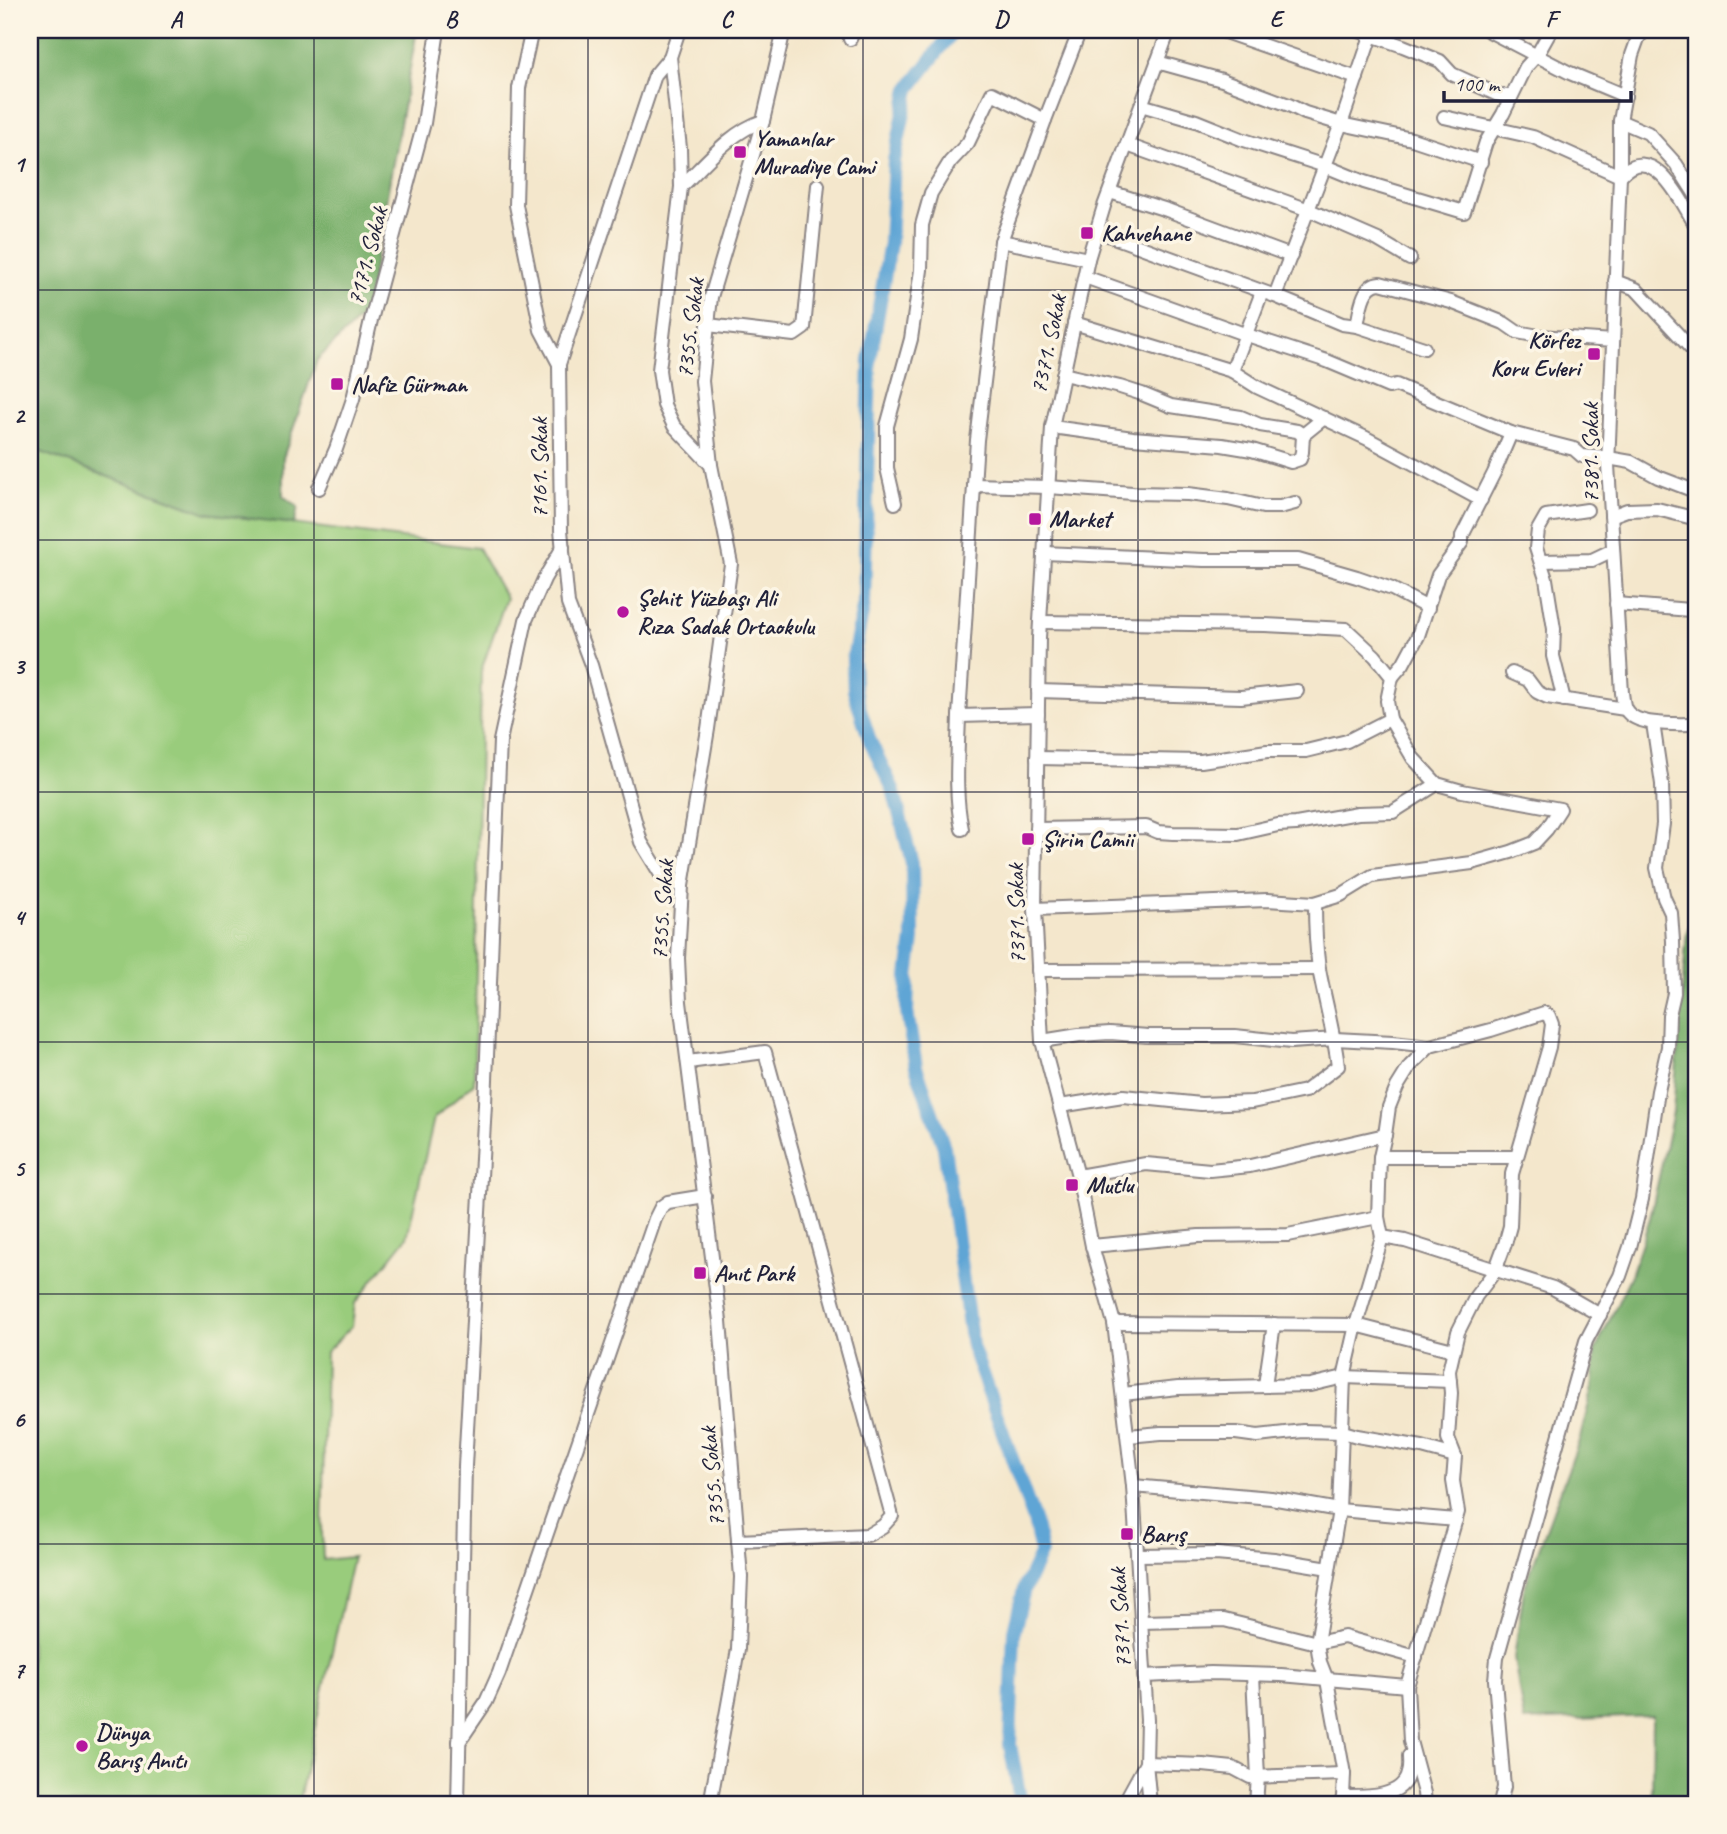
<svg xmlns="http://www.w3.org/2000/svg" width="1727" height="1834" font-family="Caveat,sans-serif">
<rect width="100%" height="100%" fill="#fcf5e5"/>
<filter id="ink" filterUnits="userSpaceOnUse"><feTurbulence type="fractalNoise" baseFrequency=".0143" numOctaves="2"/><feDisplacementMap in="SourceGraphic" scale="14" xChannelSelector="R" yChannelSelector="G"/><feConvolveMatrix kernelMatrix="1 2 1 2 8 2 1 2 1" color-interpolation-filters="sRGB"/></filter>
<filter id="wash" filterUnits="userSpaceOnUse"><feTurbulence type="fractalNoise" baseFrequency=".00686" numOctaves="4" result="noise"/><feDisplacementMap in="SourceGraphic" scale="28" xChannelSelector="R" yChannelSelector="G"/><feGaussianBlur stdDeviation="1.57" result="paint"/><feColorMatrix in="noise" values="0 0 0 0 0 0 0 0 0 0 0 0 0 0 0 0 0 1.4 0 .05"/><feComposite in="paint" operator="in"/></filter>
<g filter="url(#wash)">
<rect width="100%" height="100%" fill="#f4e7cc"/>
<polygon fill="#99cc7c" stroke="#5e775c" stroke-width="2" points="30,448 207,513 478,548 506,598 481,671 474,1083 434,1118 407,1237 355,1303 352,1326 326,1352 322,1533 323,1560 353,1557 298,1804 30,1804"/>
<g fill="#7ab06c" stroke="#4e6954" stroke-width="2">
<polygon points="30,30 417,30 366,312 317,360 283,458 283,496 298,507 294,524 207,513 30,448"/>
<polygon points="1697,912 1697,1804 1652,1804 1653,1716 1524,1721 1514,1658 1524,1589 1580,1438 1592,1391 1595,1351 1631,1275 1650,1218 1673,1112 1687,931"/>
</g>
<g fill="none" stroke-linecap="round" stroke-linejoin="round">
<polyline stroke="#5fa5d5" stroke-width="14" points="954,30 909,89 894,161 890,243 870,360 864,603 853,659 854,690 870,741 893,789 912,863 913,939 908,976 907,1012 916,1067 944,1147 972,1346 1034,1520 1041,1552 1024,1589 1014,1631 1010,1745 1021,1804"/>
</g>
</g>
<g filter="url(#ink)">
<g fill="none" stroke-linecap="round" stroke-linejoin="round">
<defs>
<g id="minor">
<polyline points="532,30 519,88 516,205 541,330 559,364 561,530 568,604 591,665 641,842 660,873 682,886"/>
<polyline points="1219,30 1357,78"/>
<polyline points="1356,30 1403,46 1440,61 1452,74 1496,94 1511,97"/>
<polyline points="1487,30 1570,73 1625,96"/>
<polyline points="1622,30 1640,36"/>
<path d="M1641,30l-9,25 -12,66v55l-12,289 14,228c1,5 1,13 4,17 10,17 53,14 71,14"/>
<polyline points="850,39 854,30"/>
<polyline points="670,57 679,30"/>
<polyline points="1157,62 1222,80 1289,105 1305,113 1341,124 1412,139 1481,162"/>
<polyline points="1141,105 1196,121 1241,139 1325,166 1364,182 1464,212 1486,142 1503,114 1526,67 1537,55 1551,30"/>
<polyline points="1444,117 1533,137 1620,176"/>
<polyline points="1620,121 1648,133 1676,164 1697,197"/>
<polyline points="1127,145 1309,210 1378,240 1410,259"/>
<path d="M1620,176c33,-38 63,28 77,52"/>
<path d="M681,187c25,-24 49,-55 82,-66"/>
<polyline points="1110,192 1167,210 1291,256"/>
<path d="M1097,231l178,65 67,28 15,2c3,-15 5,-42 23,-43l71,19 53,21 13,9 22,4 74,5"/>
<polyline points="1001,241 1088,259"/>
<polyline points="1085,277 1247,335 1327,361 1389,387 1396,385 1511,433 1574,449 1582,456 1608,458 1631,462 1658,477 1697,492"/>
<polyline points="1615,281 1636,289 1697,355"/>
<polyline points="1275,296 1341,124 1373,30"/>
<polyline points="1074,323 1232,371 1257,387 1366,438 1481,500"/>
<polyline points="708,325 794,335 804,328 818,185"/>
<polyline points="1357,326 1424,348"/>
<polyline points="559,364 655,75 670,57 680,148 681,187 659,370 664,405 674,426 711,465"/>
<polyline points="1232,371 1262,292"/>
<polyline points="1052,427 1133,438 1222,445 1252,450 1291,462 1300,459 1302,452 1303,435 1297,431 1260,425 1241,417 1171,406 1142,394 1120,387 1063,374"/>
<polyline points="1303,435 1324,418"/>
<polyline points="974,485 1048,487 1133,493 1188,494 1228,499 1263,507 1280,507 1295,503"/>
<polyline points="319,488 336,449 353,399 371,320 424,123 438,30"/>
<polyline points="895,503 887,468 887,426 911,339 921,270 922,225 931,193 950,162 968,143 992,93 1045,120"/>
<polyline points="1611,516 1627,510 1657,509 1697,519"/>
<polyline points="1044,553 1204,560 1298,560 1357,577 1392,589 1428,608"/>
<polyline points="1541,561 1592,560 1613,550"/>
<polyline points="1616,604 1690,610 1697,608"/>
<polyline points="1512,673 1528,680 1537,692 1547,697 1625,709"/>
<polyline points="1392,677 1403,664 1418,636 1438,575 1462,542 1462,536 1494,473 1511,433"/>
<polyline points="1038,691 1241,697 1297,691"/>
<polyline points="1564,700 1553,656 1554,629 1546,579 1536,548 1538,530 1546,516 1587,510"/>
<polyline points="1038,714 959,716 977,440 1001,241 1045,120 1080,30"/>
<path d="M959,716c-1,38 -5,76 3,113"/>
<polyline points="1037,758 1201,761 1267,751 1306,751 1347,741 1390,719"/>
<polyline points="1036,829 1146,827 1158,832 1173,833 1238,834 1278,825 1296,824 1358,813 1393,812 1437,784"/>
<polyline points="1035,909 1267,900 1315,903 1341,895 1372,876 1472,863 1511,852 1534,843 1547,829 1560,809 1462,791 1437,784 1413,758 1390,719 1387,701 1392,677 1375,656 1346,629 1265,625 1040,622"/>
<polyline points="1038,970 1319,969"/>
<polyline points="1042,1041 1079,1035 1110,1033 1148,1036 1235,1036 1291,1042 1335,1039 1393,1042 1430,1046 1491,1030 1544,1013 1549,1016 1552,1024 1549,1047 1512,1174 1510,1226 1505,1244 1495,1271 1476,1296 1458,1332 1449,1371 1451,1393 1448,1438 1455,1456 1453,1481 1458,1512 1407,1686 1410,1741 1424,1793 1425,1804"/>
<polyline points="688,1062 765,1052 892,1516 883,1526 868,1535 738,1541"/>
<path d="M1060,1106l63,-10 78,8 51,-2 53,-11 33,-25c-4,-33 -13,-65 -19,-97 -3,-22 -4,-44 -4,-66"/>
<polyline points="1380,1157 1516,1157"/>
<polyline points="1078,1176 1146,1164 1210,1170 1250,1166 1385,1135"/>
<polyline points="1382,1237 1405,1241 1553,1288 1600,1315"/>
<polyline points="1092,1246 1199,1236 1288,1235 1378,1217"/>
<polyline points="1114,1323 1356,1325 1453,1350"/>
<polyline points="1265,1385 1274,1324"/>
<polyline points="1123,1394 1178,1388 1310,1385 1344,1377 1450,1381"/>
<polyline points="1128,1436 1161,1433 1236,1433 1258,1436 1303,1431 1343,1432 1357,1436 1422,1447 1455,1456"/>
<polyline points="1133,1486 1271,1498 1339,1510 1456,1520"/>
<polyline points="1137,1555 1216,1554 1274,1559 1329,1568"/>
<polyline points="1141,1622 1224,1620 1317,1643 1344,1637 1416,1657"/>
<polyline points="1253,1675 1258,1777 1256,1804"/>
<polyline points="1144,1676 1211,1673 1281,1675 1407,1686"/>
<polyline points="459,1742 486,1702 499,1673 655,1219 661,1207 668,1202 705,1196"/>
<path d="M1343,1797c20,0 60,2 65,-24 2,-5 1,-12 1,-17"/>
<polyline points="458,1804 465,1466 485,1104 500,741 526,620 544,579 563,547"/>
<polyline points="709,1804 712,1793 738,1649 741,1577 720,1321 680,1002 678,958 682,886 708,729 731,564 711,465 702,381 711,297 763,121 784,30"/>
<polyline points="1125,1804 1129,1794 1146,1763 1203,1765 1233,1768 1250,1777 1344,1774"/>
<polyline points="1150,1804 1146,1763 1147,1720 1133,1486 1114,1323 1092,1246 1078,1176 1042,1041 1035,909 1039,638 1052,427 1088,259 1104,206 1169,30"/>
<polyline points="1341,1804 1343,1797 1344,1774 1327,1680 1320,1662 1317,1643 1339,1510 1344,1377 1356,1325 1382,1237 1378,1217 1380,1157 1385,1135 1389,1107 1397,1087 1410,1066 1430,1046"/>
<polyline points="1500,1804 1504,1787 1495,1680 1497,1658 1586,1341 1620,1276 1630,1247 1642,1199 1658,1091 1668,1047 1669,1015 1674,993 1673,941 1671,913 1664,898 1657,868 1663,824 1662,784 1653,723"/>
</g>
</defs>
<use href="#minor" stroke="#8b8484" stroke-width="16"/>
<use href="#minor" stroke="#fff" stroke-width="12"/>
</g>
</g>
<path fill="none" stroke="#22223b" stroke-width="2" stroke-opacity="0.55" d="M314,30v1774M588,30v1774M863,30v1774M1138,30v1774M1414,30v1774M30,290h1667M30,540h1667M30,792h1667M30,1042h1667M30,1294h1667M30,1544h1667"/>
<g fill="#b5179e" stroke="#fcf5e5" stroke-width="2.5">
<rect x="733" y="145" width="14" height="14" rx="3.5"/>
<rect x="1080" y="226" width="14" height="14" rx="3.5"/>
<rect x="1587" y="347" width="14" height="14" rx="3.5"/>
<rect x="330" y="377" width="14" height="14" rx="3.5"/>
<rect x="1028" y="512" width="14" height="14" rx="3.5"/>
<circle cx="623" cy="612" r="7"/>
<rect x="1021" y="832" width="14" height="14" rx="3.5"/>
<rect x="1065" y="1178" width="14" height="14" rx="3.5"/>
<rect x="693" y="1266" width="14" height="14" rx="3.5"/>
<rect x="1120" y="1527" width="14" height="14" rx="3.5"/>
<circle cx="82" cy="1746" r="7"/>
</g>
<g text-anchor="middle" stroke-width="7" stroke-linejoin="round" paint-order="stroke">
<g font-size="24" font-weight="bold" fill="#22223b" stroke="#fcf5e5" text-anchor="start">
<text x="754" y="146">Yamanlar<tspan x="754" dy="28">Muradiye Cami</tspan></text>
<text x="1101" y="241">Kahvehane</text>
<text x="1580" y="348" text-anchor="end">Körfez<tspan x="1580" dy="28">Koru Evleri</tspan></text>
<text x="351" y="392">Nafiz Gürman</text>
<text x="1049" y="527">Market</text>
<text x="637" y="606">Şehit Yüzbaşı Ali<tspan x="637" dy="28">Rıza Sadak Ortaokulu</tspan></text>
<text x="1042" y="847">Şirin Camii</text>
<text x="1086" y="1193">Mutlu</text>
<text x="714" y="1281">Anıt Park</text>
<text x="1141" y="1542">Barış</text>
<text x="96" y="1740">Dünya<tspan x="96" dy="28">Barış Anıtı</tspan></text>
</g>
<g font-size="24" fill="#22223b" stroke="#fcf5e5">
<text transform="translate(367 256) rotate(-75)" y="8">7171. Sokak</text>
<text transform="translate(690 328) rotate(-83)" y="8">7355. Sokak</text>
<text transform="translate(1048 344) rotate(-78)" y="8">7371. Sokak</text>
<text transform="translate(1590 453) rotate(-90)" y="8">7381. Sokak</text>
<text transform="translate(539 468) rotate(-90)" y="8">7161. Sokak</text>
<text transform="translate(662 910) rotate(-86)" y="8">7355. Sokak</text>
<text transform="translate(1016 914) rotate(-91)" y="8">7371. Sokak</text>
<text transform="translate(712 1477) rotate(-95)" y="8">7355. Sokak</text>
<text transform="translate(1120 1618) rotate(-93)" y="8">7371. Sokak</text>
</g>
</g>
<rect width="1727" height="1834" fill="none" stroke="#fcf5e5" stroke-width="77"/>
<path d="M1444 91v10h187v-10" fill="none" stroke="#22223b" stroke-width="3.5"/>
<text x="1454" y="91" font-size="21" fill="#22223b" stroke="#fcf5e5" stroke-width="5" paint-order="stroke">100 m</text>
<rect x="38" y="38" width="1650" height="1758" fill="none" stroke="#22223b" stroke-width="2.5"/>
<g font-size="23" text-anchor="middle" font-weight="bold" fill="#22223b">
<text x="176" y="27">A</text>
<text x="451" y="27">B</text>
<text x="726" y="27">C</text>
<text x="1001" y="27">D</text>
<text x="1276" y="27">E</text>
<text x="1551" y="27">F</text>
<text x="19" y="172">1</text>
<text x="19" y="423">2</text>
<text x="19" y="674">3</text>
<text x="19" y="925">4</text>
<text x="19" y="1176">5</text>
<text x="19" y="1427">6</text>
<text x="19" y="1678">7</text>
</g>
</svg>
